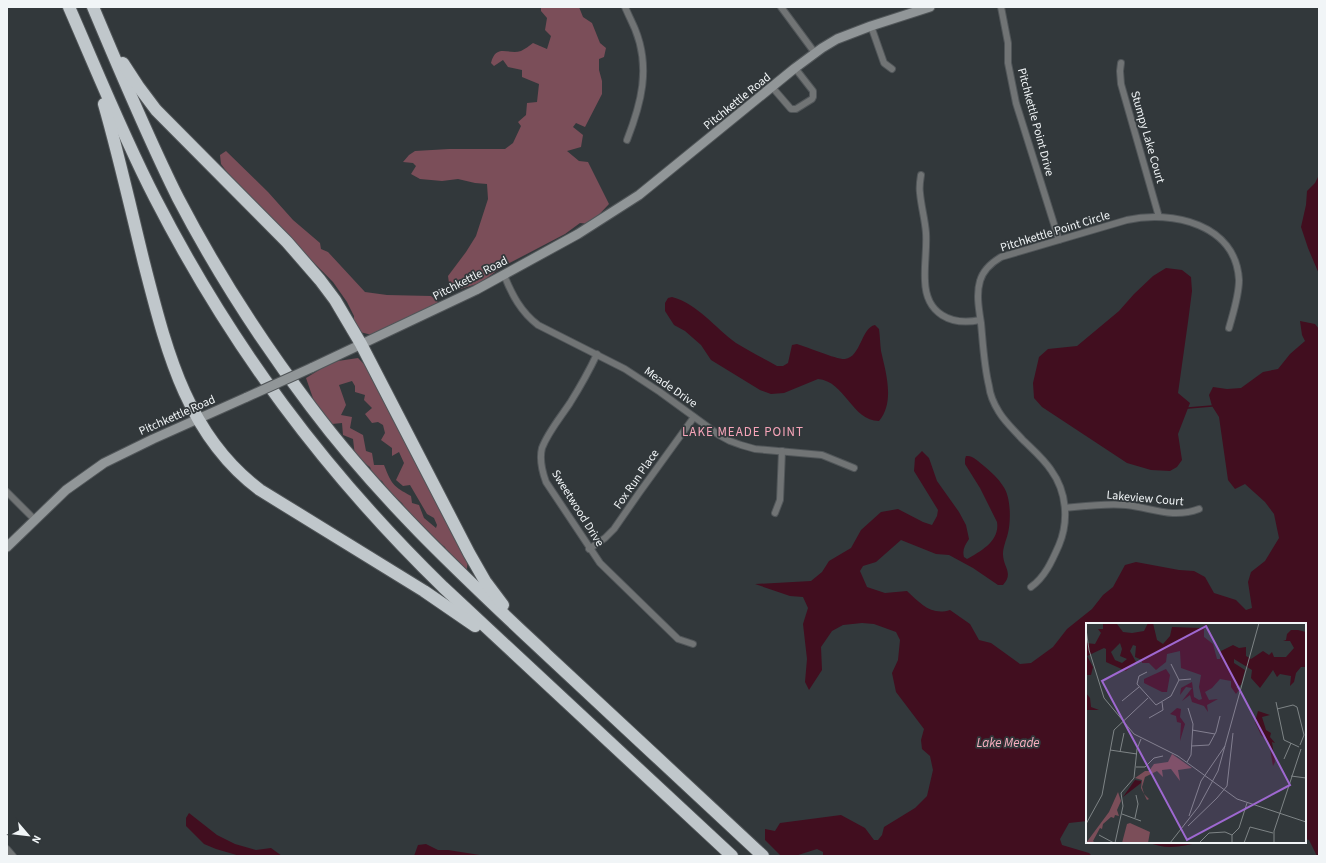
<svg xmlns="http://www.w3.org/2000/svg" width="1326" height="863" font-family="'Source Sans 3',sans-serif">
<rect width="100%" height="100%" fill="#32383b"/>
<g fill="#7b4e59" fill-rule="evenodd">
<path d="M541,7h38l4,10 9,6 8,20 6,5 -2,9 -5,2v11l3,11v13l-17,33 -9,-4 -3,4 10,8 -2,12 -14,4 12,10 9,1 21,42 -19,20 -10,-1 -15,11 -63,33 -22,16 -23,7 -8,-7 -1,-7 18,-24 10,-16 12,-37 -1,-15 -12,-1 -17,-4 -16,2 -22,-2 -9,-5 5,-8 -3,-3 -10,-1 6,-7 6,-4 34,-2h56l8,-6 8,-17 -3,-4 8,-7 1,-12 10,-1 2,-18 -17,-7v-7l-14,-3 -5,-7 -9,6 -3,-3c5,-20 17,-8 30,-12 4,-2 8,-5 12,-8l14,6 4,-13 -6,-6 2,-12 -6,-7z"/>
<polygon points="226,151 268,192 293,220 320,243 321,249 328,252 365,292 387,295 431,296 438,302 436,306 372,335 360,332 354,323 354,316 347,302 333,282 235,183 221,164 220,155"/>
<path d="M358,358l7,7 103,192 -1,12 -8,-1 -11,-11 -3,-10 -21,-15 -4,-8 -7,-4 -11,-17 -13,-11 -7,-11 -8,-4 -4,-10 -15,-11 -2,-17 -10,-4 -1,-12 -10,1 -16,-17 -10,-29 18,-11 14,-6zM352,381l3,5v6l10,3 -1,5 8,8 -7,6 7,9 6,-1 5,3 2,8 -4,7 11,8v8l7,-4 5,11 -8,17 7,6 7,-1 17,29 7,4 3,7 -1,3 -12,-10 -5,-13 -7,-2 -1,-7c-18,-10 -19,-11 -27,-31h-10l-2,-12 -6,-2 -3,-16 -13,-7 2,-11 -11,-2 5,-10 -7,-20z"/>
</g>
<g fill="#410e1f">
<polygon points="1319,175 1319,274 1308,248 1301,227 1306,205 1307,191 1315,183"/>
<polygon points="1166,268 1182,270 1191,277 1192,291 1188,322 1178,393 1190,403 1178,434 1182,460 1177,467 1170,471 1151,470 1127,463 1042,407 1034,398 1033,383 1039,357 1048,349 1077,346 1119,311 1134,294 1153,276"/>
<path d="M672,297c26,7 43,31 64,46 13,8 27,15 41,23h6l5,-3 4,-18 5,-1c10,3 41,16 48,15 16,-2 16,-31 30,-34l4,4c1,7 1,14 2,22 5,22 14,51 -2,70 -27,0 -34,-40 -61,-42l-34,14 -13,1 -11,-4 -49,-30 -10,-15 -16,-14 -11,-6 -9,-14v-8l3,-5z"/>
<path d="M1300,321l15,3 4,5v527h-2l-8,-16 -4,-1v-215h-218v197l-18,2 -9,16 2,6 27,8 3,3h-269v-4l-6,-3 -22,7h-14l-16,-16v-11l10,2 5,-8 61,-8 24,13 9,12h4l4,-5 2,-8 31,-19 12,-12 6,-26 -3,-14 -8,-7 -1,-9 3,-11 -28,-37 -4,-19 6,-13 2,-20 -4,-8 -22,-8 -12,-1 -19,2 -11,6 -11,16 1,23 -13,20 -4,-8 2,-23 -4,-35 5,-16 -5,-11 -13,-1 -35,-12 56,-3 11,-9 7,-11 22,-13 10,-18 20,-18 17,-3 25,13 9,3 5,-9 1,-6 -24,-39 1,-13 7,-7 7,7 8,23 22,31 7,13 3,14c-4,6 -7,11 -5,18l3,2c14,-8 33,-18 30,-37l-17,-34 -15,-24v-5l1,-3c7,-1 13,6 18,10 7,6 14,12 19,20 8,10 8,35 5,47 -2,8 -5,14 -5,21 0,13 11,19 0,31h-5l-25,-17 -24,-13 -13,-1 -35,-14 -25,22 -13,4 -3,5 7,16 18,6 22,-2c13,12 24,25 43,19l20,14 9,16 12,3 29,21 11,-1 22,-16 14,-18 25,-20 11,-14 10,-8 12,-22 11,-3 43,8 15,1 11,6 9,16 22,7 10,10 6,-2 -4,-26 3,-10 14,-11 14,-23 -5,-24 -9,-12 -20,-18 -10,5 -7,-9 -9,-63 -7,-11 -3,-11 4,-8 14,2 14,-1 22,-16 15,-3 12,-15 15,-13 -3,-6z"/>
<polygon points="189,813 217,835 235,844 256,850 271,848 282,856 240,856 216,849 204,844 186,826 186,818"/>
<path d="M1148,842h51c-16,5 -35,8 -51,0z"/>
<polygon points="426,844 438,850 448,850 486,856 414,856 418,845"/>
</g>
<g fill="none" stroke-linecap="round" stroke-linejoin="round">
<polyline stroke="#410e1f" stroke-width="1.5" points="1188,408 1212,406"/>
<defs>
<g id="minor">
<path d="M625,7c3,7 7,15 10,22 16,39 6,75 -8,111"/>
<polyline points="781,7 815,53"/>
<polyline points="1001,7 1008,43 1008,63 1016,103 1059,240"/>
<polyline points="871,26 884,63 892,69"/>
<polyline points="1121,63 1120,71 1121,84 1159,217"/>
<polyline points="772,87 791,109 796,109 812,99 813,97 813,91 795,68"/>
<path d="M921,175c-1,6 -2,12 -1,18 1,13 5,26 6,40 1,16 -2,32 -1,48 1,33 26,45 55,39"/>
<path d="M504,275c8,20 17,37 34,50l87,44 35,23 59,43 11,6 11,4 14,4 67,6 32,13"/>
<path d="M597,354c-8,17 -17,33 -27,49 -10,15 -22,29 -28,45 -3,12 0,23 4,34l54,81 78,76 15,5"/>
<polyline points="7,492 35,520"/>
<path d="M1065,508c20,-2 41,-5 61,-3 27,3 46,14 73,4"/>
<polyline points="775,513 780,500 782,451"/>
<polyline points="589,549 605,538 614,529 639,493 694,417"/>
<path d="M1031,587c14,-10 21,-26 28,-42 10,-24 8,-53 -8,-75 -8,-12 -19,-21 -29,-31 -8,-9 -17,-17 -23,-27 -5,-8 -9,-17 -10,-26 -5,-20 -6,-42 -8,-63 -2,-13 -5,-29 -1,-42 3,-11 11,-18 21,-24l126,-37c45,-10 109,4 112,60 0,16 -6,33 -10,48"/>
<polyline points="7,849 13,856"/>
</g>
<g id="secondary">
<polyline points="311,368 476,290 578,234 639,195 795,68 822,48 837,39 871,26 930,7"/>
<polyline points="7,547 66,490 104,463 153,439 247,397"/>
</g>
<g id="motorway">
<path d="M69,7c28,64 54,129 86,191 76,148 169,273 288,389l289,269"/>
<path d="M93,7c27,64 54,129 85,191 38,73 83,143 133,209 69,92 151,168 235,247 72,67 145,135 217,202"/>
<polyline points="123,63 138,86 156,110 287,242 320,280 335,300 361,344 469,553 485,581 503,605"/>
<path d="M104,104c15,52 27,106 40,159 22,85 42,172 116,227l164,101 51,35"/>
</g>
</defs>
<use href="#minor" stroke="#515659" stroke-width="8"/>
<use href="#secondary" stroke="#515659" stroke-width="11"/>
<use href="#motorway" stroke="#515659" stroke-width="14"/>
<use href="#minor" stroke="#717475" stroke-width="6"/>
<use href="#secondary" stroke="#919698" stroke-width="9"/>
<use href="#motorway" stroke="#c0c7cb" stroke-width="12"/>
<defs>
<polyline id="secondary-bridge" points="247,397 311,368"/>
</defs>
<use href="#secondary-bridge" stroke="#515659" stroke-width="11" stroke-linecap="butt"/>
<use href="#secondary-bridge" stroke="#919698" stroke-width="9"/>
</g>
<g text-anchor="middle" stroke-width="3.5" stroke-linejoin="round" paint-order="stroke">
<g font-size="12" fill="#f1f5f7" stroke="#32383b">
<text transform="translate(737 101) rotate(-39)" y="4">Pitchkettle Road</text>
<text transform="translate(1036 122) rotate(75)" y="4">Pitchkettle Point Drive</text>
<text transform="translate(1148 137) rotate(74)" y="4">Stumpy Lake Court</text>
<text transform="translate(1055 231) rotate(-17)" y="4">Pitchkettle Point Circle</text>
<text transform="translate(470 278) rotate(-27)" y="4">Pitchkettle Road</text>
<text transform="translate(671 387) rotate(35)" y="4">Meade Drive</text>
<text transform="translate(177 415) rotate(-24)" y="4">Pitchkettle Road</text>
<text transform="translate(636 479) rotate(-55)" y="4">Fox Run Place</text>
<text transform="translate(1145 498) rotate(5)" y="4">Lakeview Court</text>
<text transform="translate(578 508) rotate(58)" y="4">Sweetwood Drive</text>
</g>
<g font-size="13" letter-spacing="1" fill="#f7a5b9" stroke="#32383b">
<text x="743" y="436">LAKE MEADE POINT</text>
</g>
<g font-size="13" font-style="italic" fill="#f8aebf" stroke="#32383b">
<text x="1008" y="747">Lake Meade</text>
</g>
</g>
<g transform="translate(1086 623)">
<rect width="220" height="220" fill="#32383b"/>
<path d="M86,131l20,14 -14,2 2,11 -9,-12 -9,1 1,7 -6,-6 -12,6 -3,10 2,7 5,5 -2,1 -6,-12 1,-8 -7,-2 10,-7h4l5,-7 14,-2zM32,169l3,9 -4,9 2,6 -4,-1 -1,3 -3,-1 -8,7 -1,5 -2,-1 -7,13 2,2h-9l23,-31zM44,200l20,9 -2,11h-26l5,-19z" fill="#7b4e59"/>
<path d="M17,0l14,1 6,8 9,1 12,-2 4,-8h5l4,17 6,4 7,-8 2,-9 29,1 7,-5 -4,6v8l9,7 4,15h3l1,-8 12,-6 6,3 7,-1v9l5,3 12,-8 6,4 3,-3 2,5h12l8,-9 -4,-7h-7l3,-1 1,-6 4,-4h7l8,2v35h-5l-5,6 -2,9 -4,4 1,-10 -11,-2 -3,3 -4,-7 -13,18 -9,-10 1,-8 -18,-11v4l11,7 -4,15 -5,2 3,3 -3,4 -5,-7v-6l-11,-2 -8,9 -7,4 4,8 9,-1 -11,6 1,7 -4,-6 -12,-4 -2,-7 -8,6 10,-13 -6,-1 -6,8 1,-7 11,-6 2,15 5,3 3,-1 -3,-12 2,-12 -20,-7 -1,-17 -13,3 -1,8 -10,8 -7,-7h-7v-3l-7,-3 1,-11 -3,-1 -3,6 6,11 -10,9 -20,-9v-13l-2,-1 -17,8 6,11 -2,8h-5v-32l9,1 6,-11 -3,-4h5zM34,20l2,6 -2,7 7,3 -5,4 -7,-3 -4,-8zM80,46l4,6 -3,17h-5l-18,-9v-4zM0,70l4,5 1,9 8,3h-12zM91,85l4,1 -1,8 5,7 -5,17 1,-18 -4,-1 -1,-6 -6,-2zM172,88l12,4 -8,2 4,13 5,3 -1,4 5,6 -3,-1 3,20 -2,4 -4,-24 -8,-7 -6,-13zM49,157l6,1v2l-18,14z" fill="#410e1f" fill-rule="evenodd"/>
<path fill="none" stroke="#7e8486" stroke-width="1" d="M0,6l3,21 15,48 30,36 44,22 59,43 69,23M85,41l8,16M61,49l-8,4 -2,8 19,21 15,-9 8,-16 12,-1M36,78l17,-14M190,79l8,38 15,7M191,86l16,-4 4,2 7,28 -4,10M63,95l14,-8 -1,-8M106,107l23,4M105,123l18,-1 7,-13 4,-16M24,127l27,4M34,129l4,-19M198,136l7,-16M101,139l4,-7 2,-31 -5,-16M50,144h9l9,-9 9,-2M205,153l15,2M36,191l19,7M103,193l12,-35 24,-35M49,195l3,-14 -2,-9M0,201l16,-29 12,-65 34,-32M102,203l29,-28 10,-12 6,-53M13,212l15,8M146,212l7,-7 8,-25M29,220l8,-37 -2,-13 13,-15 3,-29 4,-10M84,220l29,-37 19,-35 41,-148M113,220l10,-10 16,-1 7,3v8M158,220l6,-16 23,6M188,220v-12l27,-82"/>
<path fill="#9e68d0" fill-opacity="0.15" stroke="#9e68d0" stroke-width="2" d="M120,3l84,159 -103,55 -85,-159z"/>
<rect width="220" height="220" fill="none" stroke="#f1f5f7" stroke-width="2"/>
</g>
<rect width="1326" height="863" fill="none" stroke="#f1f5f7" stroke-width="16"/>
<g transform="translate(28 835) rotate(118)" stroke="#32383b" stroke-width="3" paint-order="stroke">
<path d="M0-3L7 15L0 10L-7 15Z" fill="#f1f5f7"/>
<text y="-6" font-size="11" font-weight="bold" text-anchor="middle" fill="#f1f5f7">N</text>
</g>
</svg>
